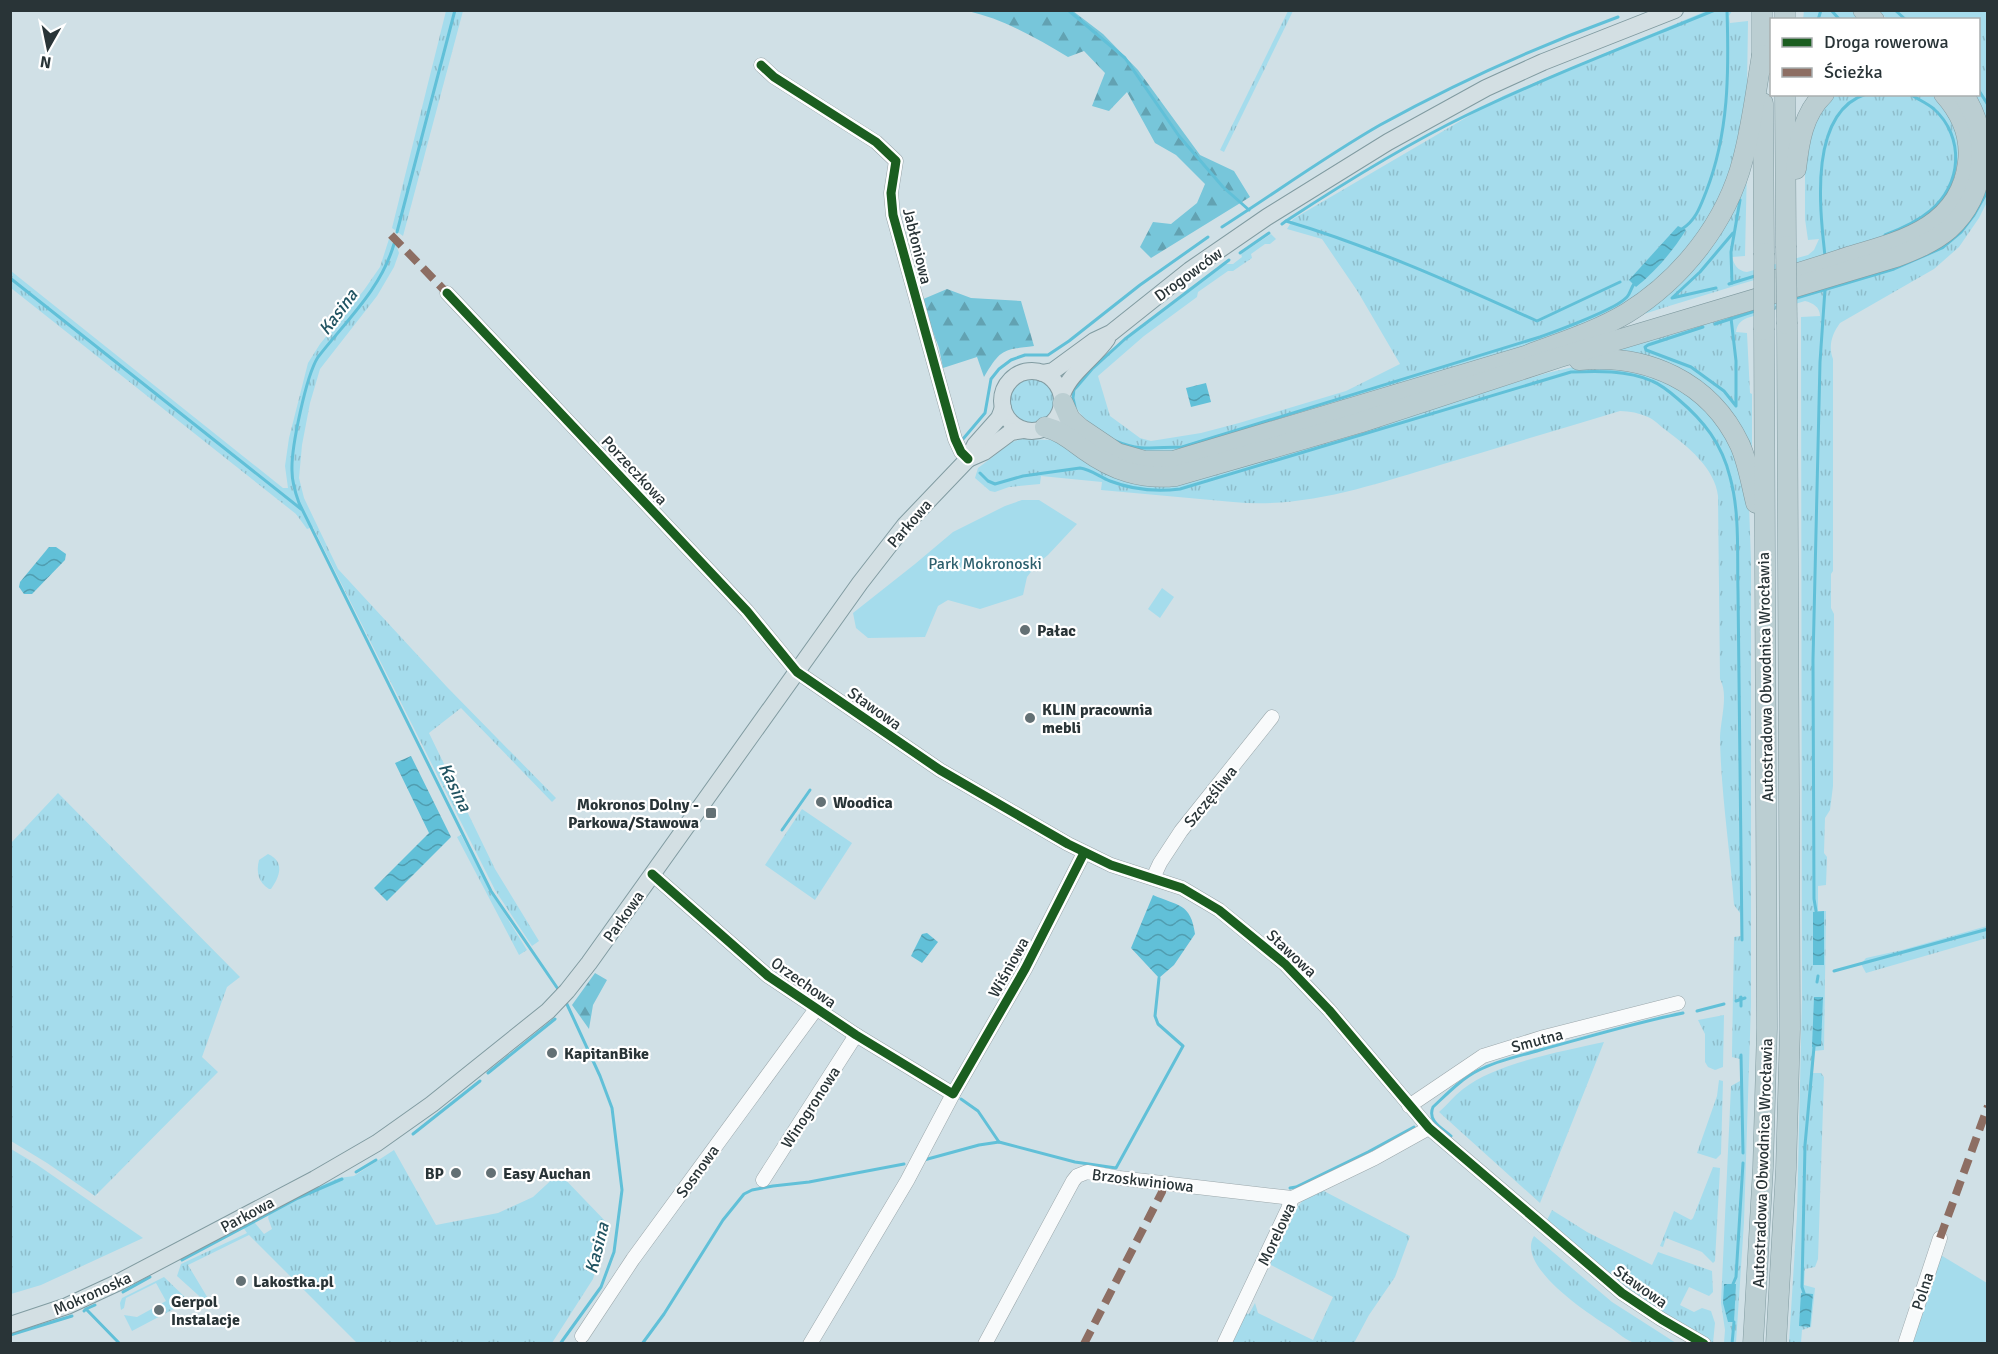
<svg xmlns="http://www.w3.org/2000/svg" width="1998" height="1354" font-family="Signika,sans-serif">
<defs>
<pattern id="grass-tufts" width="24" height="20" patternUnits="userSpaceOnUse" patternTransform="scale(1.5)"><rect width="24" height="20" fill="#a5dcec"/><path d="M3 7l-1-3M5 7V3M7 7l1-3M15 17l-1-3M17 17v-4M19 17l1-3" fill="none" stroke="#8ebdcb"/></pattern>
<pattern id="forest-firs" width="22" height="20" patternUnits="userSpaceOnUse" patternTransform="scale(1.5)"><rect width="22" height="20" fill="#77c6da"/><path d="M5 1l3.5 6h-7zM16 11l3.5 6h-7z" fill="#62a2b2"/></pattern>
<pattern id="water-waves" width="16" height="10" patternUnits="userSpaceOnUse" patternTransform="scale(1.5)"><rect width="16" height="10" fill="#61c0d8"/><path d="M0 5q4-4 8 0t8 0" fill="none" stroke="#509db0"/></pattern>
</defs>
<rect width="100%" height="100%" fill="#d0e0e6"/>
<g fill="url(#grass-tufts)">
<polygon points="1804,10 1853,11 1864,19 1803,20"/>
<polygon points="446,11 463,11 403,236 392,228"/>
<polygon points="1288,11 1293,11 1224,152 1220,150"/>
<path d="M1706,11h26l-3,5 1,7 18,-2 -1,68 -6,50 -22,66 -52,71 -75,50 -405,126 -49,1 -52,-27 2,-5c-8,-6 -16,-16 -13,-27 7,-28 123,-109 150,-130h8l9,-7 -1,-3 30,-20 5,5 -6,5h-5l-14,10 1,4 -19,13h-5l-30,21 -1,5 -53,39 -46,40 12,40 30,22 11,3 50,-8 38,-10 107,-32 54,-27 -42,-72 -36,-53 -35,-10 6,-10 210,-123z"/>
<polygon points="1877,11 1987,11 1987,140 1970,95 1978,94 1978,20 1888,19"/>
<path d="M1833,95h101c15,12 28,37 26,56 -2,19 -5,40 -19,55 -22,22 -52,29 -81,40 -78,28 -158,48 -236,75l31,-23 92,-133 -2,91 -13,1c2,8 6,14 15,15l61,-17 6,-5 5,-11 -11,1 -3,-21v-45l-4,-1 11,-50z"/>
<path d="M1987,168v34l-8,16 -20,29 -25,22 -94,54c-8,11 -12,23 -7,36v212l-2,3v34l3,6 -1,172 -3,24 -5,8 -1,35 3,4 -1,28 -8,1v25h8l-2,139 -10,1 -1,22h8l3,4 -6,182 -3,8 -10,2 -1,16 11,3 -4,39 -9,3 -1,13h-12l8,-128 5,-216 -1,-682 19,-1c0,-9 -7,-13 -15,-15l-58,17c-7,3 -10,7 -11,14l11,1 3,60 2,1v58l-26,-39 -119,-60 234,-72z"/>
<polygon points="389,239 397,247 399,253 394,267 377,296 320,369 310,403 302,445 299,478 304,498 338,569 447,687 556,798 552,802 461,708 429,733 495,869 539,941 532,946 495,890 313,527 307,529 296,514 11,288 11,271 283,488 288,488 285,466 289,438 308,363 320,344 364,290 380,267"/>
<path d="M1582,365l56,3 63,33 30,39 18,64 2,58v442l-7,218 -8,121h-12l1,-13 -4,-27 10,-217 9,-5v-22l-8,-2v-4l2,-116 7,-1 -1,-23 -6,-8c-4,-56 -13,-111 -14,-167 0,-17 9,-43 0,-59l-2,-183c-3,-28 -31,-50 -51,-65 -7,-5 -12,-11 -19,-14 -9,-4 -18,-6 -28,-6 -60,18 -120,36 -180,54 -68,20 -135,44 -207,37l-132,-12 1,-8 -61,-6 -1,8 -31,3 -14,5 -5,-1 -15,-13 3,-10 34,-26 9,-3 32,1 45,30 14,6 69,7 366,-110z"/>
<circle cx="1032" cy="401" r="22"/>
<polygon points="58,793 240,977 227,987 202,1057 218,1072 95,1196 47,1163 11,1141 11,843"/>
<polygon points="802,809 852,843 815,900 765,865"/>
<polygon points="461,835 491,892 527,950 519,955 457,837"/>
<path d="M268,854c17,8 12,22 3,35h-2c-11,-7 -13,-17 -10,-29z"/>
<polygon points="1987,926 1987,938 1866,973 1861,964 1866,958 1902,950"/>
<polygon points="1724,1015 1723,1067 1715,1070 1708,1067 1705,1062 1705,1034 1698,1020"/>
<path d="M1604,1042l-64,161 -101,-91c8,-7 15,-16 24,-23 32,-26 101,-38 141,-47z"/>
<polygon points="1719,1080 1723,1081 1721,1154 1716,1159 1697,1153 1717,1096"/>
<polygon points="11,1149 36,1164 143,1238 41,1285 11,1294"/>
<polygon points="394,1150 436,1225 498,1213 533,1197 559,1173 608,1224 593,1279 552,1343 357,1343 249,1235 188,1265 209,1300 208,1304 177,1276 181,1264 247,1233 241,1224 255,1223 264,1234 272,1229 268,1218 270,1212 304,1192 339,1178 354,1176"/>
<polygon points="1713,1167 1720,1168 1715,1261 1713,1263 1702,1252 1666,1238 1663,1247 1660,1246 1674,1211 1691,1220 1693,1218"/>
<path d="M1320,1189l90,47 -15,41 -26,38 -15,28 -125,1 15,-31 5,1 6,-11 3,10 55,27 20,-43 -66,-34c14,-29 22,-58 53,-74z"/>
<polygon points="1552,1210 1587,1232 1652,1265 1658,1252 1712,1271 1713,1292 1709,1296 1689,1287 1680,1305 1694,1312 1702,1308 1711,1311 1715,1323 1713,1343 1701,1343 1702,1335 1669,1316 1615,1279 1547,1220"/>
<path d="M1534,1236l78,66 64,41c-11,1 -32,3 -41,0 -8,-2 -17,-10 -24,-15 -21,-13 -96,-62 -77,-92z"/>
<polygon points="164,1277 189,1301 132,1331 124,1315 137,1317 166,1301 156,1283 126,1298 124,1308 121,1310 120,1303 122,1298"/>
</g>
<g fill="url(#forest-firs)">
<path d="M968,11h105l30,23 35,36 62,85 34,16 16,26 -99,61 -11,-11 13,-25 18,2 26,-21 8,-19 -29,-29 -21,-12 -28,-51 -18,19 -17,-5 13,-33 -21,-22 -16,6c-31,-19 -65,-38 -100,-46z"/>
<path d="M947,289l24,9 50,3 13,45c-32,4 -33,3 -50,31l-7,-20 -34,11 -4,-20 -18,-48z"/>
<polygon points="595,973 607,980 593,1005 589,1029 572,1005"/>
</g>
<g fill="#a5dcec">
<polygon points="1022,500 1039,500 1077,524 1048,555 1037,564 1027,577 1023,595 980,609 948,600 938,606 925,637 868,638 856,628 853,613 915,564 953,532 1005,506"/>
<polygon points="1162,588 1174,597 1160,618 1148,609"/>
<polygon points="1939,1254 1987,1283 1987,1343 1908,1344"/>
</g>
<g fill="url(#water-waves)">
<path d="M1678,226l8,4c-14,22 -30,41 -50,57l-7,-7z"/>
<polygon points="1206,383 1211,402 1191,407 1186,388"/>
<polygon points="49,547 56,547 66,554 65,560 32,594 24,594 19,587 20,582"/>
<polygon points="411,756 451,837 387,901 374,888 429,833 395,763"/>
<path d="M1153,895c25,11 38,8 42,39l-21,31 -15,13 -28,-30z"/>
<polygon points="1824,911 1824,965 1813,965 1813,912"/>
<polygon points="927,933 938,942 922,963 911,956 922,934"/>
<polygon points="1814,997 1823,997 1821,1046 1812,1047"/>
<polygon points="1724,1284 1736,1284 1734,1322 1728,1322 1723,1303"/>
<polygon points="1801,1293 1813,1294 1810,1327 1799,1326"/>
</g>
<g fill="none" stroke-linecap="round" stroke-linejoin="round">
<g stroke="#61c0d8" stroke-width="3">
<polyline points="1068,10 1125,58 1179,136 1223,187 1249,210"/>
<polyline points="1831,10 1840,20"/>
<polyline points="1895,10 1906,20"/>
<polyline points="1818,20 1821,10"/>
<polyline points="1978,89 1988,105"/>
<path d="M1286,221c58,-38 119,-76 181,-106 81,-39 165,-71 248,-105"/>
<path d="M1282,224l4,-3c87,26 169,63 251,100l83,-39"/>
<path d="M1222,227c53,-34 104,-71 158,-102 76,-42 156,-78 238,-108"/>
<path d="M1682,229c14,-9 18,-22 24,-37 23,-59 23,-120 21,-182"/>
<polyline points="397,232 455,10"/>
<path d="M1885,235c16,-6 32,-13 45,-24 32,-26 35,-74 4,-102 -7,-6 -17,-10 -24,-15"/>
<path d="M394,244c-13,45 -48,77 -76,113 -12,19 -27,91 -26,114 0,11 3,21 7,32l192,388 69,101"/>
<polyline points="1240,253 1269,233"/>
<path d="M1825,256c-5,-46 -17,-143 41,-162"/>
<polyline points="10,278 301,509"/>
<polyline points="1732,283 1755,276"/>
<polyline points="1729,284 1732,283 1731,252 1740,200"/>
<polyline points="1716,288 1672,298 1700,272 1733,233"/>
<polyline points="1793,299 1894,269 1942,248 1961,232 1974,215 1988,190"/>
<polyline points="1715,324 1758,310"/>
<polyline points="1703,327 1648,345 1645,347 1646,350 1691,367 1724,391 1736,406 1736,361 1731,318"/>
<polyline points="1075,407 1073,398 1074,390 1092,369 1125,339 1229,260"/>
<polyline points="963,439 985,413 991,379 999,369 1011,360 1025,355 1048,355 1069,341 1140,285 1208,237"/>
<path d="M1116,441c25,11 40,6 66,6l358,-110c19,-7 75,-27 87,-40 3,-3 4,-9 7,-13"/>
<path d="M980,473l8,8 7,3 28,-8 57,-8c10,1 20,9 30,13 23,9 45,11 70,8l391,-117c26,-1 56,-2 81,9 10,4 18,11 26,18 26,22 44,45 52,78 10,36 7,77 8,114l4,349"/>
<polyline points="782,830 810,790"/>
<polyline points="1816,911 1814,899 1813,660 1820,362 1825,289"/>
<polyline points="1834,971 1988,929"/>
<polyline points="1817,982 1818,976"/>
<polyline points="1741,997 1741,1006"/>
<polyline points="1736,1001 1745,998"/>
<polyline points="1697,1011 1724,1004"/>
<polyline points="1741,1055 1743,1153"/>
<polyline points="488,1073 555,1019"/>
<polyline points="961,1099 978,1111 999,1142"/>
<polyline points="413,1134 480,1081"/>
<path d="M1451,1136c-9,-8 -24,-15 -18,-29 14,-13 28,-28 46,-37 19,-10 41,-14 61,-20 48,-13 94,-27 143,-37"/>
<polyline points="924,1160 979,1145 999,1142 1075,1162 1116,1168 1183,1046 1158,1024 1155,1016 1159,978"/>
<polyline points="356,1172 376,1160"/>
<polyline points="1290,1188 1296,1187 1368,1152 1414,1127"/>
<polyline points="182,1260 298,1198 342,1179"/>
<polyline points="1733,1284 1736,1277 1743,1163"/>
<polyline points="123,1292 150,1277"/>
<polyline points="1804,1293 1802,1287 1805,1145 1814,1047"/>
<polyline points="86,1309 95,1305"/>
<polyline points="84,1311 86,1309 120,1344"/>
<polyline points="10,1335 72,1316"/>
<polyline points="586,1343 587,1344"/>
<polyline points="560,1344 601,1287 614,1252 622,1190 612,1108 600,1076 565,1000"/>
<polyline points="642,1344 664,1314 723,1220 744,1194 752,1190 773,1186 809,1182 904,1164"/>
<polyline points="1732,1344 1734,1322"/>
</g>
<defs>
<g id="minor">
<polyline points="761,65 774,77 876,142 896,161 891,193 893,215 955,439 961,452 968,459"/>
<polyline points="447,293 747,611 797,672 940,770 1068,844 1111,865 1182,888 1219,910 1285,964 1329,1010 1429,1128 1622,1293 1661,1319 1704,1344"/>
<polyline points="652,874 768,976 856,1035 953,1094"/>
<polyline points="1153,878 1160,863 1181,831 1272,717"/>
<polyline points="1409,1106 1483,1056 1544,1037 1678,1003"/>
<polyline points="763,1180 856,1035"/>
<polyline points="582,1336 633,1259 816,1009"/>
<polyline points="810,1344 907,1181 953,1094 1025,969 1084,853"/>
<polyline points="985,1344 1073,1181 1077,1176 1087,1172 1119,1178 1292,1198"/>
<polyline points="1224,1344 1288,1209 1292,1198 1375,1158 1429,1128"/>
<polyline points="1905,1344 1940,1238"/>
</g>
<g id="major">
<circle cx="1032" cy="401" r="30"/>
<polyline points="1042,373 1053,371 1094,341 1111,333 1190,270 1267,217 1388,142 1486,88 1543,62 1675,10"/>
<path d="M1062,395c8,-23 32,-37 45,-56"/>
<polyline points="968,459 984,452 1011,432 1023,430"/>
<polyline points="10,1325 67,1306 119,1282 315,1179 377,1143 432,1104 548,1011 567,991 589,963 860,583 905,525 968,459 975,445 999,418 1003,408"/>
</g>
<g id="highway">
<polyline points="1762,10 1762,67"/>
<polyline points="1785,10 1785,20"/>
<polyline points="1863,10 1874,20"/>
<polyline points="1785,94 1786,246"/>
<polyline points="1763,103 1764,253"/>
<path d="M1796,169c3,-27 7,-55 28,-75"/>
<path d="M1772,281c26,-8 53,-16 79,-25 52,-15 110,-30 117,-94 3,-25 -7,-49 -24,-68"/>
<path d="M1530,354c32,-12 67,-23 97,-41 55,-34 100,-91 116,-154 9,-34 13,-69 19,-104"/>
<path d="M1579,360c67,-7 131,21 161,85 8,18 11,38 16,58"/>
<polyline points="1063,403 1070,419 1080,428 1117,453 1145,461 1173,461 1532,354"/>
<path d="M1045,427c16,4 27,14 40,23 28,20 56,30 91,26l183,-53 198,-65 339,-101c18,-7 38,-15 53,-28 38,-34 43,-93 14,-135"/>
<polyline points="1753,1344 1763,1168 1767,1028 1764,330"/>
<polyline points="1776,1344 1786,1169 1790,1029 1787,324"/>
</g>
</defs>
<use href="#minor" stroke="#9ba7ab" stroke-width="15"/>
<use href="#major" stroke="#819ba1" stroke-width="18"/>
<use href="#highway" stroke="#819ba1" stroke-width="21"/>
<use href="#minor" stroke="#f8fafb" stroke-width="14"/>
<use href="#major" stroke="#d3dfe3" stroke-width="16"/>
<use href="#highway" stroke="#bbced2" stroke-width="20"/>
<defs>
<g id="highway-bridge">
<polyline points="1786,246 1787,324"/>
<polyline points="1764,253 1764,330"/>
</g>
</defs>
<use href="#highway-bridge" stroke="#819ba1" stroke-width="21" stroke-linecap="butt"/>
<use href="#highway-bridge" stroke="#bbced2" stroke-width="20"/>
<g stroke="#8d6e63" stroke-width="8" stroke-dasharray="15 8" stroke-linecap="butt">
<polyline points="391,235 447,293"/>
<polyline points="1940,1238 1988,1106"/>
<polyline points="1084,1344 1162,1192 1163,1183"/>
</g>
<defs>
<g id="cycleway">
<polyline points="761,65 774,77 876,142 896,161 891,193 893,215 955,439 961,452 968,459"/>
<polyline points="447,293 747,611 797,672 940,770 1068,844 1111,865 1182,888 1219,910 1285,964 1329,1010 1429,1128 1622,1293 1661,1319 1704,1344"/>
<polyline points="652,874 768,976 856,1035 953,1094 1025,969 1084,853"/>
</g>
</defs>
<use href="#cycleway" stroke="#fff" stroke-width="13"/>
<use href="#cycleway" stroke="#1b5e20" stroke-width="9"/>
</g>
<g fill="#637074" stroke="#fff" stroke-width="2">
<circle cx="1025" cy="630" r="6"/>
<circle cx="1030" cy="718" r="6"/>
<circle cx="821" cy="802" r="6"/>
<rect x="705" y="807" width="12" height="12" rx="3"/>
<circle cx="552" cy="1053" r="6"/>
<circle cx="456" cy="1173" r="6"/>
<circle cx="491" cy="1173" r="6"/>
<circle cx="241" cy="1281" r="6"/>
<circle cx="159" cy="1310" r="6"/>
</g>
<g text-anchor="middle" stroke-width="4.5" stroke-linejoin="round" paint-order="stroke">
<g font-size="16" fill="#293437" stroke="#fff">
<text transform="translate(918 246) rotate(76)" y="6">Jabłoniowa</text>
<text transform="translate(1188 274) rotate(-36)" y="6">Drogowców</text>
<text transform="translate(635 470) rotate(47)" y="6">Porzeczkowa</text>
<text transform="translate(909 523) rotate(-49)" y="6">Parkowa</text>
<text transform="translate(1765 677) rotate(-91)" y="6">Autostradowa Obwodnica Wrocławia</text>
<text transform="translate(875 708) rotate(35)" y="6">Stawowa</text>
<text transform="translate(1210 796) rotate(-51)" y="6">Szczęśliwa</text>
<text transform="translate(623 916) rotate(-55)" y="6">Parkowa</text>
<text transform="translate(1292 953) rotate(43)" y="6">Stawowa</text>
<text transform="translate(1008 967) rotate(-61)" y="6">Wiśniowa</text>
<text transform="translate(804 982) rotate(35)" y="6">Orzechowa</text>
<text transform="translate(1537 1040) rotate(-15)" y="6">Smutna</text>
<text transform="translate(810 1107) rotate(-57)" y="6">Winogronowa</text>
<text transform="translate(1762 1163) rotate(-88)" y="6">Autostradowa Obwodnica Wrocławia</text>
<text transform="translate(697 1171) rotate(-54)" y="6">Sosnowa</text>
<text transform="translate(1143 1180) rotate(7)" y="6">Brzoskwiniowa</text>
<text transform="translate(247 1214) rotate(-28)" y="6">Parkowa</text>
<text transform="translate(1276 1234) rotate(-65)" y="6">Morelowa</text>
<text transform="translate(1641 1286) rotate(35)" y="6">Stawowa</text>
<text transform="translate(1922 1291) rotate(-72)" y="6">Polna</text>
<text transform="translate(92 1293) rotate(-24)" y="6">Mokronoska</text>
</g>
<g font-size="16" fill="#2d5f6d" stroke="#fff">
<text x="985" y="569">Park Mokronoski</text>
</g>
<g font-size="16" font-weight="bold" fill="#293437" stroke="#fff" text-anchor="start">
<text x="1037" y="636">Pałac</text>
<text x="1042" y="715">KLIN pracownia<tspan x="1042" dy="18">mebli</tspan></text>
<text x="833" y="808">Woodica</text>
<text x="699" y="810" text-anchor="end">Mokronos Dolny -<tspan x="699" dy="18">Parkowa/Stawowa</tspan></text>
<text x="564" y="1059">KapitanBike</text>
<text x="444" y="1179" text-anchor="end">BP</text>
<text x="503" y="1179">Easy Auchan</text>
<text x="253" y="1287">Lakostka.pl</text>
<text x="171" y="1307">Gerpol<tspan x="171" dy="18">Instalacje</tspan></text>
</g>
<g font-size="18" font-style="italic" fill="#215462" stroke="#fff">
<text transform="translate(338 312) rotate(-53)" y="6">Kasina</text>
<text transform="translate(455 787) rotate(64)" y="6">Kasina</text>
<text transform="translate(597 1248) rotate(-76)" y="6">Kasina</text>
</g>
</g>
<rect width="1998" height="1354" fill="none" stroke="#293437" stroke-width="24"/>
<rect x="1770" y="18" width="210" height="78" fill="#ffffff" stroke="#a9aeaf" stroke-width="1.5"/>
<rect x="1782" y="38" width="30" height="9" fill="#1b5e20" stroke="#a9aeaf" stroke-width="1.5"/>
<text x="1824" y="48" font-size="18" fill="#293437">Droga rowerowa</text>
<rect x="1782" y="68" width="30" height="9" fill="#8d6e63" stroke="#a9aeaf" stroke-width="1.5"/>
<text x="1824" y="78" font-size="18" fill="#293437">Ścieżka</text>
<g transform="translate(48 48) rotate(189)" stroke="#ffffff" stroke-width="4.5" paint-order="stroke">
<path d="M0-4.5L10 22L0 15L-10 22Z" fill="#293437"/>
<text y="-9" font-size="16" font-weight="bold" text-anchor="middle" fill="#293437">N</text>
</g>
</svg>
